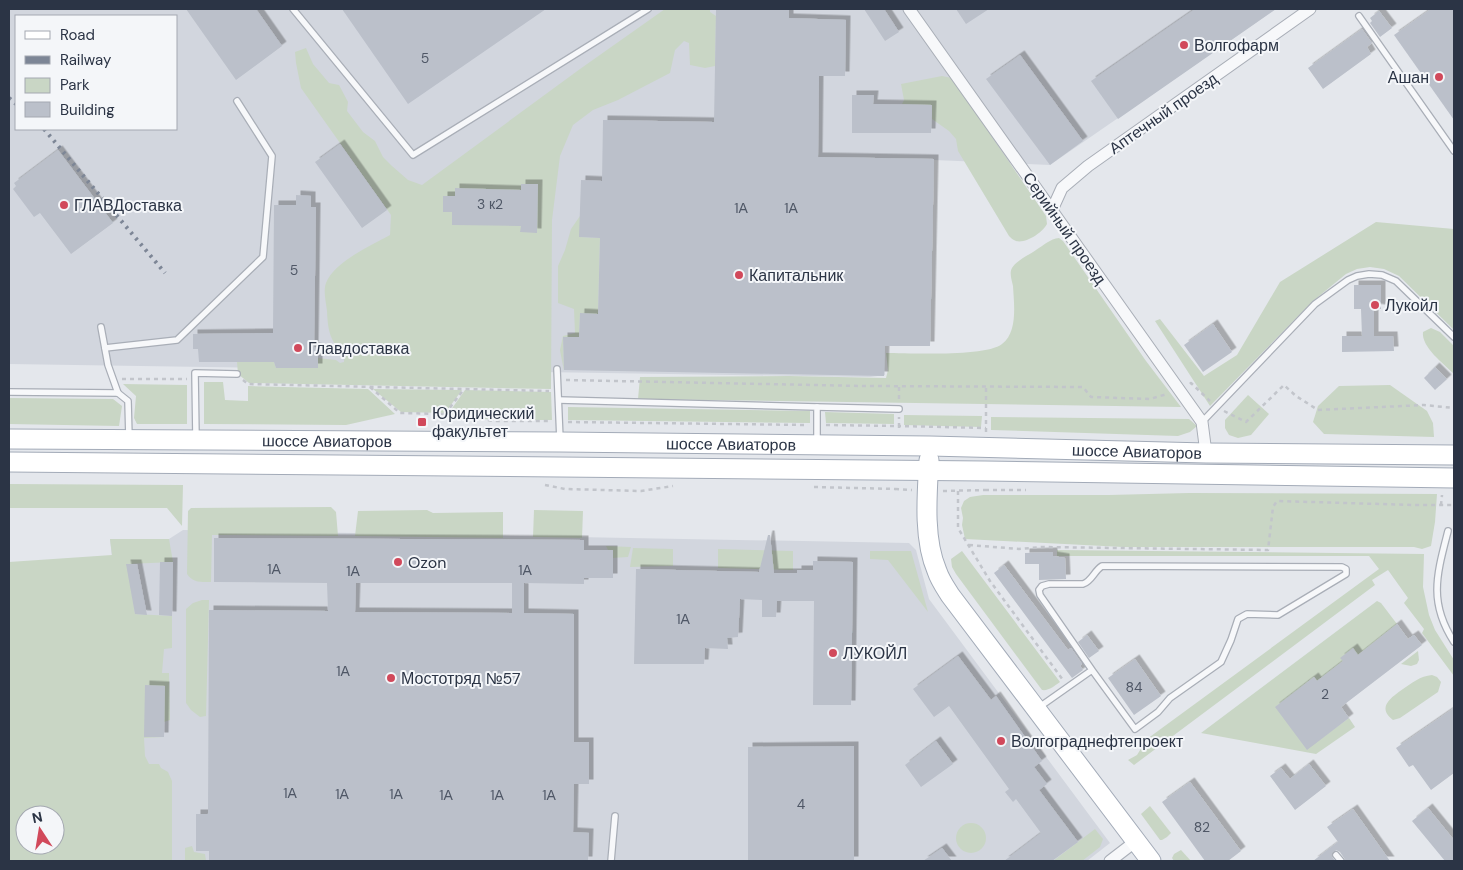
<svg xmlns="http://www.w3.org/2000/svg" width="1463" height="870" font-family="'DM Sans',sans-serif">
<defs>
<filter id="shadow"><feDropShadow dx="4.5" dy="-4.5" stdDeviation="0" flood-color="#0004"/></filter>
</defs>
<rect width="100%" height="100%" fill="#e4e7ec"/>
<g fill="#d2d6de" fill-rule="evenodd">
<path d="M9,9h1267l-226,156 -116,-5 -4,186h-45v29l-15,2 -861,-13zM16,16h160v113h-160z"/>
<polygon points="183,530 909,543 916,550 929,599 1110,843 1087,861 138,861 120,630 110,539 169,539"/>
</g>
<g fill="#c9d6c5" fill-rule="evenodd">
<path d="M665,9h45v3l6,4 -1,50 -10,2 -15,-3 -1,-22 -5,-2 -9,9 -5,23 -52,27 -25,10 -20,15 -13,31 -8,64 -1,169 -302,-6 -11,-9 -1,-12h37l2,6h42v-10l18,2 4,3 4,-1v-6c-14,-16 -16,-24 -17,-45 -1,-9 -4,-20 -1,-28 8,-21 44,-37 64,-48l1,-20 -90,-127 -5,-25 -1,-11 11,-4 7,16 16,19 10,2 9,17 -1,9 16,21 12,9 8,16 9,9 16,14 14,5 158,-116z"/>
<path d="M942,76l10,2 94,138 1,8c-4,8 -21,20 -31,17 -3,-1 -5,-3 -7,-5l-51,-85 -2,-12 -7,-8 -17,-12v-14l-30,-1 2,-4 -3,-16z"/>
<polygon points="580,216 580,237 600,238 598,314 580,314 579,337 563,337 564,371 560,350 563,336 575,333 574,309 558,303 558,266 565,250 571,229"/>
<polygon points="1376,222 1454,229 1454,330 1399,276 1384,269 1370,267 1357,269 1346,274 1313,301 1210,406 1155,321 1160,319 1204,376 1237,355 1280,282"/>
<path d="M1059,238l4,3 83,120 35,46 -543,-8 2,-22 149,-1 97,2 2,-8 -2,-17c23,0 100,4 116,-9 16,-12 12,-40 11,-58 -1,-5 -4,-13 -1,-18 5,-8 17,-13 24,-18 8,-5 14,-11 23,-12z"/>
<path d="M1431,328l9,4 14,14v28c-10,-10 -33,-27 -31,-42z"/>
<polygon points="204,382 223,382 225,400 248,401 248,386 368,389 395,414 346,425 204,424"/>
<polygon points="123,384 187,385 187,424 137,424 134,418 136,396"/>
<polygon points="1390,385 1427,411 1433,423 1434,437 1324,434 1313,422 1318,406 1339,386"/>
<polygon points="373,389 462,390 445,413 401,412"/>
<polygon points="465,390 551,392 552,420 494,420 448,414"/>
<polygon points="1248,395 1269,414 1251,435 1238,438 1229,435 1225,428 1225,420"/>
<polygon points="9,398 113,399 122,406 119,426 9,424"/>
<polygon points="568,407 810,411 810,423 568,420"/>
<polygon points="825,412 894,414 894,424 826,423"/>
<polygon points="904,415 982,416 981,427 904,425"/>
<polygon points="991,417 1189,419 1197,426 1190,432 1178,436 991,430"/>
<polygon points="9,484 183,485 182,526 167,508 9,508"/>
<polygon points="1189,493 1437,494 1435,522 1431,546 1422,549 1414,547 1123,547 965,539 962,525 963,518 961,508 964,501 970,497 983,495 1109,495"/>
<path d="M331,507l5,5 2,24 -126,-1 -1,47c-10,0 -18,1 -24,-8l1,-63 3,-3z"/>
<polygon points="427,510 433,513 503,512 503,538 355,536 358,511"/>
<polygon points="534,510 583,511 582,538 533,537"/>
<path d="M110,539h59l4,23 -45,2 7,50 37,2v32l-8,1 -2,24h7l1,47 -6,2v15l-20,1 1,18 4,8h10l2,4 7,4 4,9v80h-163v-299l103,-7zM25,815h30v30h-30z"/>
<polygon points="606,546 631,547 628,557 612,558"/>
<polygon points="633,548 673,549 673,566 630,567"/>
<polygon points="718,549 793,551 793,570 718,568"/>
<polygon points="1057,550 1424,554 1423,587 1429,615 1435,630 1454,660 1454,676 1422,633 1424,629 1404,603 1408,598 1388,570 1372,580 1375,585 1134,765 1128,760 1137,755 1147,739 1379,569 1369,556 1057,556"/>
<polygon points="870,551 911,551 928,612 888,560 870,559"/>
<path d="M962,551l98,131c-6,4 -11,9 -18,8l-86,-116 -4,-7 -1,-8z"/>
<polygon points="202,600 209,600 206,716 200,717 191,710 186,703 186,609 193,603"/>
<polygon points="1377,601 1381,603 1397,624 1358,655 1343,661 1317,681 1314,677 1276,707 1307,749 1349,718 1355,727 1316,754 1201,733"/>
<polygon points="1418,651 1419,660 1417,664 1411,666 1401,664"/>
<path d="M1432,675l5,2 4,5 -3,10 -38,26 -7,2c-17,-13 -1,-23 10,-31 9,-6 17,-13 29,-14z"/>
<polygon points="1150,806 1171,833 1167,837 1162,840 1160,840 1141,814"/>
<circle cx="971" cy="838" r="15"/>
<polygon points="1095,829 1103,839 1100,847 1082,861 1053,861"/>
<polygon points="192,846 194,852 205,854 206,861 185,861 185,848"/>
<polygon points="1181,850 1191,861 1174,861 1172,858 1174,854"/>
</g>
<g fill="#bbc0ca" fill-rule="evenodd" filter="url(#shadow)">
<polygon points="186,9 256,9 282,46 236,80"/>
<polygon points="342,9 546,9 408,104"/>
<polygon points="716,9 789,9 789,18 846,20 845,76 819,76 818,157 934,159 930,346 885,346 884,376 564,370 563,337 579,337 580,313 598,314 600,238 579,237 581,180 602,181 603,120 714,122"/>
<polygon points="864,9 884,9 899,32 885,41"/>
<polygon points="956,9 989,9 966,24"/>
<polygon points="1195,9 1276,9 1118,119 1091,81"/>
<polygon points="1431,9 1454,9 1454,120 1394,35"/>
<polygon points="1379,11 1392,28 1380,37 1370,23 1372,21 1370,18"/>
<polygon points="1362,29 1372,43 1367,47 1371,54 1323,89 1308,68"/>
<polygon points="1020,55 1083,141 1050,165 986,79"/>
<polygon points="852,95 874,95 873,104 932,105 931,133 852,133"/>
<polygon points="340,144 387,210 362,228 315,162"/>
<polygon points="58,150 113,223 71,254 40,213 34,217 13,189 16,186 14,183"/>
<polygon points="521,184 538,184 537,233 520,232 521,226 452,225 452,212 443,212 443,196 455,196 455,188 521,190"/>
<polygon points="296,195 311,196 311,207 316,207 314,347 318,348 318,368 276,368 274,362 199,362 198,349 193,349 193,334 273,333 274,205 296,205"/>
<polygon points="1354,285 1381,285 1381,309 1374,308 1374,336 1393,336 1394,351 1342,352 1342,336 1362,336 1361,309 1354,309"/>
<polygon points="1213,324 1232,352 1203,372 1184,345"/>
<polygon points="1435,367 1447,379 1435,390 1424,378"/>
<polygon points="768,535 770,535 774,573 797,573 797,570 813,570 813,561 853,562 851,705 813,705 814,601 777,601 776,617 762,617 762,600 740,599 738,637 727,638 728,649 705,648 704,664 634,664 636,569 759,572"/>
<path d="M214,538l370,2v10h29v28h-29v6l-60,-1v30l50,1v128h15v42h-15l-1,48 16,1 -1,28h-379v-10h-13v-37h12l1,-204 119,1 -1,-28 -113,-1zM356,583h156v30l-157,-1z"/>
<polygon points="1053,552 1053,556 1065,558 1066,579 1039,580 1039,564 1025,564 1025,553"/>
<polygon points="160,562 173,562 172,616 159,615"/>
<polygon points="126,564 137,564 147,615 135,614"/>
<polygon points="1004,565 1068,650 1071,648 1082,664 1080,666 1083,670 1072,678 994,573"/>
<polygon points="1397,624 1408,639 1414,635 1422,645 1341,707 1349,718 1307,750 1275,707 1314,677 1317,681 1343,661 1340,658 1353,648 1358,655"/>
<polygon points="1087,635 1099,651 1089,658 1078,642"/>
<polygon points="958,656 991,700 996,696 1042,761 1034,767 1047,784 1039,790 1078,842 1052,861 1004,861 1041,833 1016,799 1013,802 1005,792 1009,789 949,706 934,717 913,689"/>
<polygon points="1135,659 1161,696 1134,715 1108,678"/>
<polygon points="145,685 165,686 164,737 144,737"/>
<polygon points="1454,708 1454,773 1431,790 1413,765 1409,767 1396,748"/>
<polygon points="936,741 953,764 921,787 905,765"/>
<polygon points="854,746 854,861 748,861 748,747"/>
<polygon points="1309,764 1326,786 1295,810 1270,776 1281,768 1290,779"/>
<polygon points="1190,782 1241,851 1228,861 1205,861 1162,802"/>
<polygon points="1428,808 1454,840 1454,861 1445,861 1412,821"/>
<polygon points="1353,809 1390,861 1346,861 1340,852 1336,850 1333,852 1331,855 1335,861 1313,861 1338,842 1327,827"/>
<polygon points="942,848 952,861 923,861"/>
</g>
<g fill="none" stroke-linecap="round" stroke-linejoin="round">
<defs>
<g id="service">
<polyline points="293,9 413,155 648,9"/>
<polyline points="1359,16 1454,151"/>
<polyline points="101,327 108,365 118,393"/>
<polyline points="105,348 177,340 263,257 272,156 237,101"/>
<polyline points="557,369 560,440"/>
<polyline points="9,392 118,393 128,401 129,438"/>
<polyline points="559,400 817,407 817,441"/>
<polyline points="817,407 899,409"/>
<polyline points="1202,422 1315,304 1348,280 1357,276 1369,274 1382,275 1396,281 1454,337"/>
<polyline points="196,438 195,373 237,374"/>
<path d="M1448,531c-11,43 -20,71 6,111"/>
<path d="M1038,708l54,-38 -52,-75 -1,-5 3,-4 7,-2h34c9,-3 11,-13 19,-18l240,1 4,2v5l-68,41 -31,-1 -9,5 -7,21 -10,22 -51,36 -12,14 -23,17 -43,-59"/>
<polyline points="1336,855 1341,861"/>
<polyline points="611,861 615,816"/>
</g>
<g id="minor">
<polyline points="909,9 1202,422 1206,453"/>
<polyline points="1052,210 1062,188 1088,166 1310,9"/>
<polyline points="1110,861 1136,841"/>
</g>
<g id="primary">
<path id="s1" d="M9,439l551,3 370,4 276,7 248,2"/>
<path d="M929,460c-2,34 -6,79 8,111 3,9 8,16 13,24l201,266"/>
<polyline points="9,462 985,471 1454,478"/>
</g>
</defs>
<use href="#service" stroke="#a9aeb7" stroke-width="8"/>
<use href="#minor" stroke="#a9aeb7" stroke-width="13"/>
<use href="#primary" stroke="#a3abb8" stroke-width="21"/>
<g stroke="#c2c5cb" stroke-width="2.5" stroke-dasharray="4 4" stroke-linecap="butt">
<polyline points="122,379 187,379"/>
<polyline points="243,380 248,384 549,391"/>
<polyline points="566,380 863,386 1083,387 1091,397 1150,399 1167,394"/>
<polyline points="1190,384 1191,383 1210,401"/>
<polyline points="370,387 400,413 445,414 494,421 550,421"/>
<polyline points="899,399 899,386"/>
<polyline points="1224,411 1246,422 1284,385 1296,396 1318,410 1424,405 1454,408"/>
<polyline points="445,414 464,389"/>
<polyline points="568,422 808,425"/>
<polyline points="826,425 899,426 899,417"/>
<polyline points="899,428 899,426 986,428"/>
<polyline points="986,432 986,386"/>
<polyline points="545,485 565,489 641,491 673,486"/>
<polyline points="814,487 896,489"/>
<polyline points="896,488 896,489 912,490"/>
<polyline points="985,490 1026,490"/>
<polyline points="943,491 985,490"/>
<polyline points="958,491 958,528 990,581 1063,680"/>
<polyline points="1441,505 1442,495"/>
<polyline points="969,545 1019,549 1042,547 1268,550 1273,507 1277,501 1414,505 1454,505"/>
</g>
<use href="#service" stroke="#f7f8fa" stroke-width="5.5"/>
<use href="#minor" stroke="#f7f8fa" stroke-width="11"/>
<use href="#primary" stroke="#fff" stroke-width="19"/>
<g stroke="#7d8696" stroke-width="4" stroke-dasharray="2.5 5" stroke-linecap="butt">
<polyline points="9,98 16,104"/>
<polyline points="44,129 165,273"/>
</g>
</g>
<g fill="#d1495b" stroke="#f4f6f9" stroke-width="2">
<circle cx="1184" cy="45" r="5"/>
<circle cx="1439" cy="77" r="5"/>
<circle cx="64" cy="205" r="5"/>
<circle cx="739" cy="275" r="5"/>
<circle cx="1375" cy="305" r="5"/>
<circle cx="298" cy="348" r="5"/>
<rect x="417" y="417" width="10" height="10" rx="2.5"/>
<circle cx="398" cy="562" r="5"/>
<circle cx="833" cy="653" r="5"/>
<circle cx="391" cy="678" r="5"/>
<circle cx="1001" cy="741" r="5"/>
</g>
<g text-anchor="middle" stroke-width="4" stroke-linejoin="round" paint-order="stroke">
<g font-size="14" fill="#4f5766">
<text x="425" y="63">5</text>
<text x="490" y="209">3 к2</text>
<text x="741" y="213">1А</text>
<text x="791" y="213">1А</text>
<text x="294" y="275">5</text>
<text x="274" y="574">1А</text>
<text x="525" y="575">1А</text>
<text x="353" y="576">1А</text>
<text x="683" y="624">1А</text>
<text x="343" y="676">1А</text>
<text x="1134" y="692">84</text>
<text x="1325" y="699">2</text>
<text x="290" y="798">1А</text>
<text x="342" y="799">1А</text>
<text x="396" y="799">1А</text>
<text x="446" y="800">1А</text>
<text x="497" y="800">1А</text>
<text x="549" y="800">1А</text>
<text x="801" y="809">4</text>
<text x="1202" y="832">82</text>
</g>
<g font-size="16" fill="#2b3445" stroke="#f4f6f9" text-anchor="start">
<text x="1194" y="51">Волгофарм</text>
<text x="1429" y="83" text-anchor="end">Ашан</text>
<text x="74" y="211">ГЛАВДоставка</text>
<text x="749" y="281">Капитальник</text>
<text x="1385" y="311">Лукойл</text>
<text x="308" y="354">Главдоставка</text>
<text x="432" y="419">Юридический<tspan x="432" dy="18">факультет</tspan></text>
<text x="408" y="568">Ozon</text>
<text x="843" y="659">ЛУКОЙЛ</text>
<text x="401" y="684">Мостотряд №57</text>
<text x="1011" y="747">Волгограднефтепроект</text>
</g>
<g font-size="16" fill="#2b3445" stroke="#f4f6f9">
<text transform="translate(1163 113) rotate(-35)" y="6">Аптечный проезд</text>
<text transform="translate(1065 228) rotate(55)" y="6">Серийный проезд</text>
<text dy="6" stroke="none"><textPath href="#s1" startOffset="318">шоссе Авиаторов</textPath></text>
<text dy="6" stroke="none"><textPath href="#s1" startOffset="722">шоссе Авиаторов</textPath></text>
<text dy="6" stroke="none"><textPath href="#s1" startOffset="1128">шоссе Авиаторов</textPath></text>
</g>
</g>
<rect width="1463" height="870" fill="none" stroke="#2b3445" stroke-width="20"/>
<rect x="15" y="15" width="162" height="115" fill="#f4f6f9" stroke="#a4a8b1"/>
<rect x="25" y="31" width="25" height="8" fill="#ffffff" stroke="#a4a8b1"/>
<text x="60" y="40" font-size="15" fill="#2b3445">Road</text>
<rect x="25" y="56" width="25" height="8" fill="#7d8696" stroke="#a4a8b1"/>
<text x="60" y="65" font-size="15" fill="#2b3445">Railway</text>
<rect x="25" y="78" width="25" height="15" fill="#c9d6c5" stroke="#a4a8b1"/>
<text x="60" y="90" font-size="15" fill="#2b3445">Park</text>
<rect x="25" y="102" width="25" height="15" fill="#bbc0ca" stroke="#a4a8b1"/>
<text x="60" y="115" font-size="15" fill="#2b3445">Building</text>
<g transform="translate(40 830) rotate(348)"><circle r="24" fill="#f4f6f9" stroke="#a4a8b1"/>
<path d="M0-4L9 19L0 12L-9 19Z" fill="#d1495b"/>
<text y="-8" font-size="14" font-weight="bold" text-anchor="middle" fill="#2b3445">N</text>
</g>
</svg>
